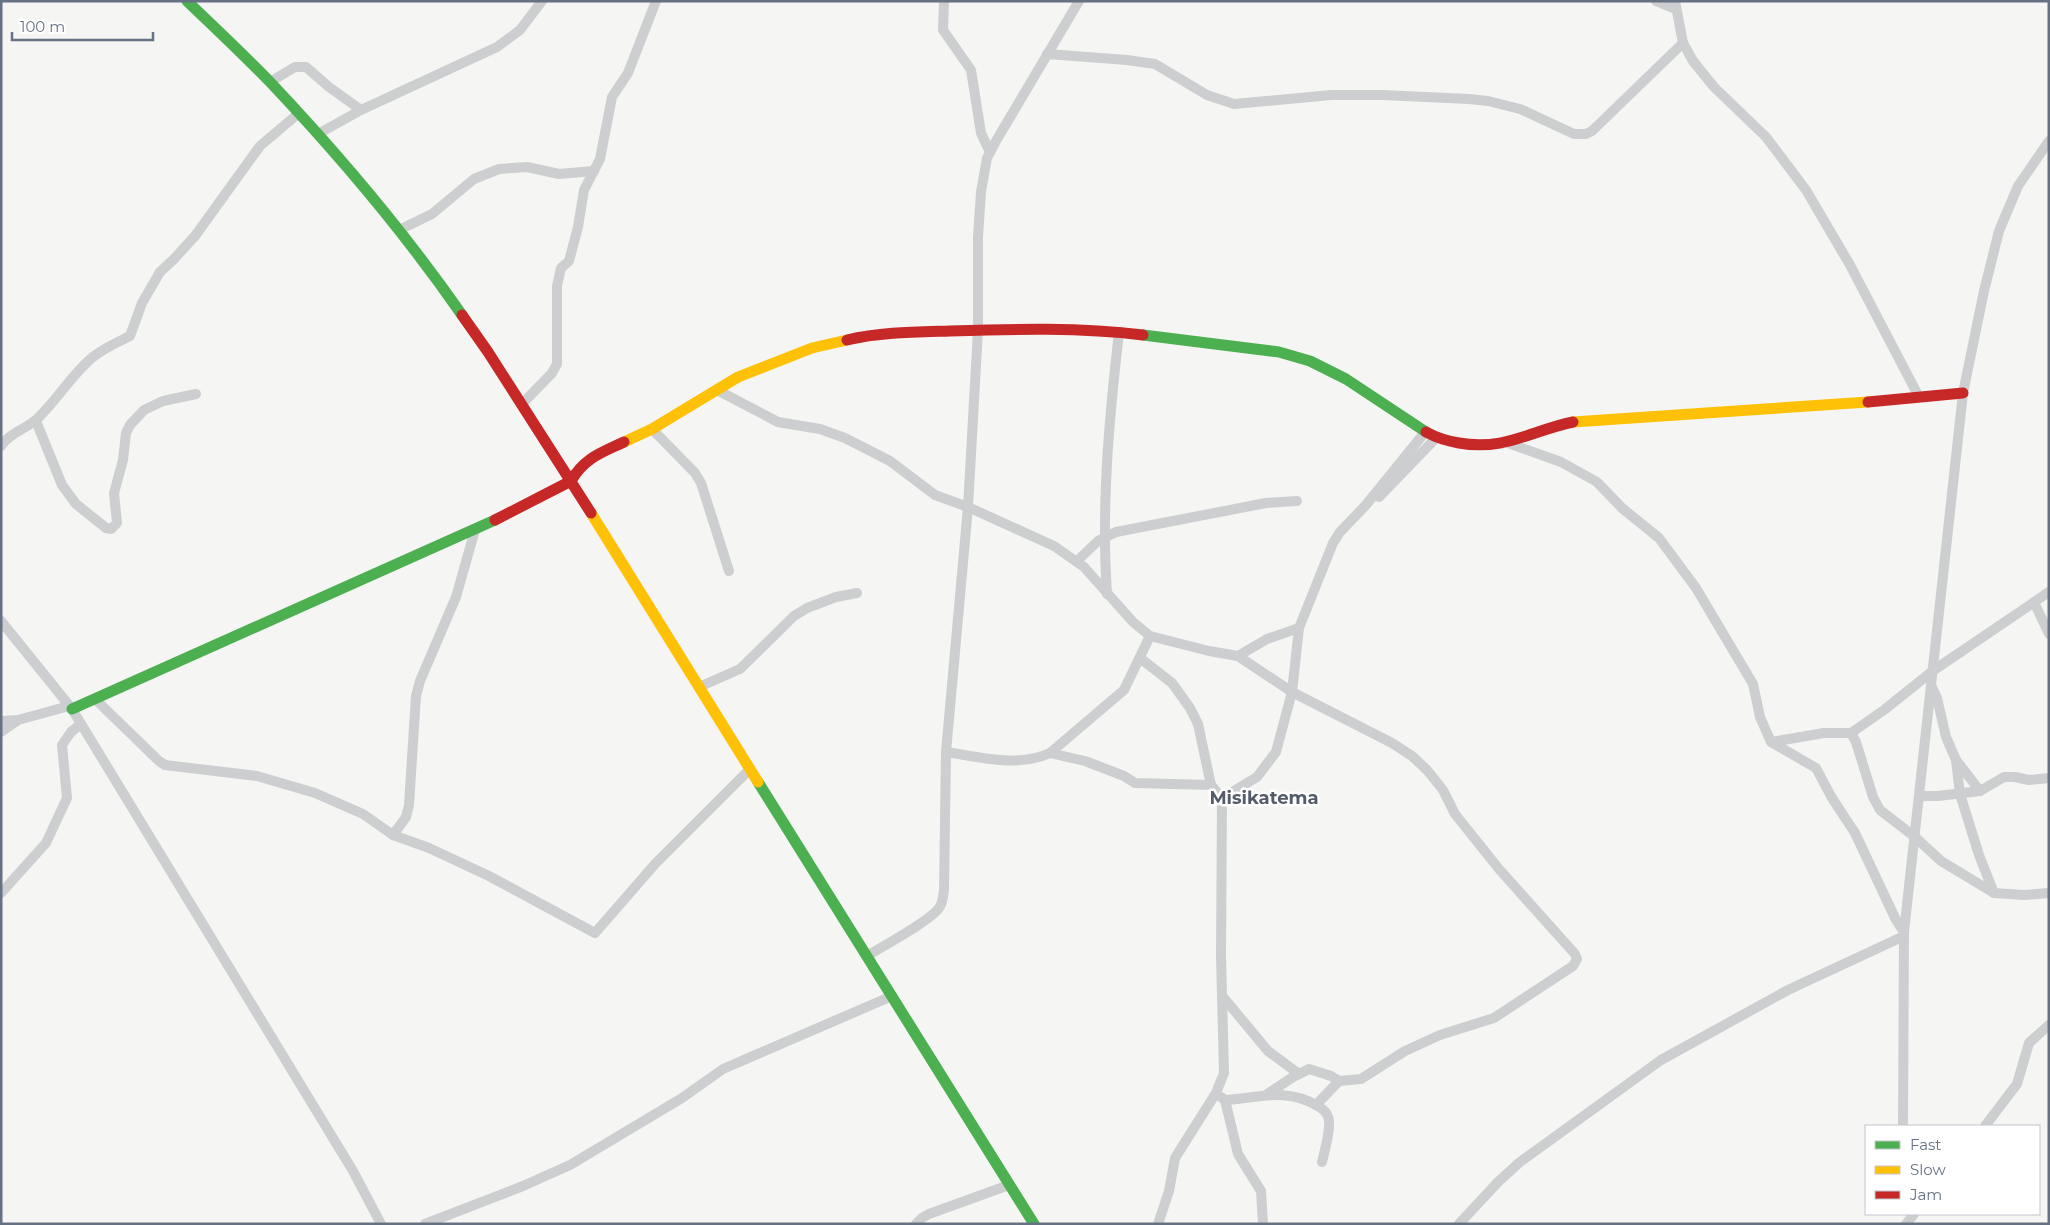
<svg xmlns="http://www.w3.org/2000/svg" width="2050" height="1225" font-family="Montserrat,sans-serif">
<rect width="100%" height="100%" fill="#f5f5f4"/>
<g fill="none" stroke-linecap="round" stroke-linejoin="round">
<g stroke="#cdcecf" stroke-width="10">
<polyline points="944,1 943,30 971,70 981,133 990,152"/>
<polyline points="1656,1 1676,9"/>
<polyline points="1675,1 1683,43 1693,61 1714,87 1766,137 1806,190 1850,265 1919,397"/>
<polyline points="1047,54 1127,60 1155,64 1207,95 1234,104 1331,95 1382,95 1469,99 1488,101 1520,109 1574,134 1586,134 1592,131 1683,43"/>
<polyline points="270,82 295,67 306,67 329,87 361,110"/>
<polyline points="318,134 361,110 497,47 520,30 542,1"/>
<polyline points="399,230 432,214 474,179 499,169 527,167 559,174 594,171"/>
<polyline points="717,390 778,422 820,429 845,438 890,461 935,495 968,507 1054,546 1084,567 1133,622 1150,636 1209,651 1238,656 1292,692 1392,743 1412,756 1427,770 1443,790 1455,814 1499,869 1575,954 1577,959 1573,966 1494,1018 1440,1035 1405,1051 1361,1079 1339,1081 1316,1105"/>
<polyline points="522,404 552,373 557,364 557,286 561,268 569,261 578,227 584,190 600,159 612,97 628,73 656,1"/>
<polyline points="36,421 62,485 76,504 106,528 111,529 117,523 114,493 123,460 126,433 130,425 144,410 163,401 196,394"/>
<polyline points="652,429 695,473 701,483 729,571"/>
<polyline points="1508,443 1561,462 1597,482 1622,508 1659,538 1696,588 1753,684 1760,717 1771,742 1816,768 1832,798 1855,833 1896,920 1904,932"/>
<path d="M1,446c9,-14 26,-17 37,-28 20,-19 34,-44 55,-61 11,-9 25,-15 37,-21l12,-33 18,-31 13,-12 22,-24 65,-90 39,-33"/>
<polyline points="1379,497 1436,438"/>
<polyline points="1077,561 1098,541 1116,532 1266,503 1297,501"/>
<path d="M1107,594c-6,-88 2,-174 12,-262"/>
<polyline points="2034,602 2049,634"/>
<polyline points="1,621 72,709 353,1171 381,1224"/>
<polyline points="1238,656 1267,639 1299,628"/>
<polyline points="1140,658 1172,683 1190,708 1198,724 1211,785 1222,798 1221,956 1224,1073 1216,1093 1175,1158 1169,1191 1158,1224"/>
<polyline points="699,687 740,669 794,616 807,608 836,597 857,593"/>
<polyline points="1932,687 1937,698 1946,737 1956,760 1960,794 1979,855 1994,893"/>
<polyline points="95,699 159,761 165,765 257,776 315,793 363,814 393,835 429,848 489,876 595,933 655,864 750,769"/>
<polyline points="1,721 18,720 69,706"/>
<polyline points="1,732 17,721"/>
<polyline points="1851,733 1856,742 1873,797 1880,810 1915,837 1941,861 1994,893 2024,895 2049,893"/>
<polyline points="1771,742 1824,733 1851,733 1884,710 1934,670 2049,592"/>
<path d="M946,752c34,5 72,16 104,1l74,-63 26,-54"/>
<polyline points="1050,753 1085,761 1124,776 1135,783 1211,785"/>
<polyline points="1956,760 1980,791"/>
<polyline points="1920,796 1938,796 1980,791 2004,777 2015,777 2029,780 2049,778"/>
<polyline points="1222,798 1257,777 1276,752 1292,692 1299,628 1333,543 1340,532 1365,506 1426,431"/>
<polyline points="393,835 406,817 409,805 416,696 420,681 456,597 475,530"/>
<polyline points="1,893 46,843 67,798 62,745 71,732 81,724"/>
<path d="M867,956c16,-10 63,-35 72,-48 4,-5 4,-12 5,-18l2,-138 22,-245 10,-177v-93l3,-45 6,-34 9,-17 83,-140"/>
<polyline points="1223,997 1268,1051 1299,1074"/>
<polyline points="1266,1095 1293,1077 1309,1069 1331,1076 1339,1081"/>
<polyline points="1221,1097 1225,1100 1238,1154 1261,1191 1263,1224"/>
<path d="M1225,1100c34,-2 61,-13 93,6 6,4 10,7 11,15 1,13 -4,28 -7,41"/>
<polyline points="1903,1126 1904,932 1963,393 1984,291 1999,231 2018,186 2049,141"/>
<polyline points="1985,1126 2017,1084 2029,1043 2049,1025"/>
<polyline points="425,1224 523,1186 570,1165 682,1098 723,1069 892,996"/>
<polyline points="916,1224 922,1218 929,1214 1009,1185"/>
<polyline points="1459,1224 1498,1182 1520,1162 1661,1060 1788,990 1904,936"/>
<polyline points="1906,1224 1914,1214"/>
</g>
<g stroke="#4caf50" stroke-width="11">
<path d="M187,1c28,27 57,54 84,82 69,73 134,150 191,232"/>
<polyline points="1143,335 1279,352 1310,361 1346,379 1426,432"/>
<polyline points="72,709 495,520"/>
<polyline points="758,782 1034,1224"/>
</g>
<g stroke="#ffc107" stroke-width="11">
<polyline points="1573,422 1868,402"/>
<polyline points="624,442 652,429 738,377 812,348 847,340"/>
<polyline points="591,513 758,782"/>
</g>
<g stroke="#c62828" stroke-width="11">
<polyline points="462,315 488,352 591,513"/>
<path d="M847,340c34,-8 68,-8 103,-9 64,-2 130,-4 193,4"/>
<polyline points="1868,402 1963,393"/>
<path d="M1426,432c11,6 21,9 33,11 46,8 71,-12 114,-21"/>
<path d="M495,520l76,-39c13,-23 30,-28 53,-39"/>
</g>
</g>
<g text-anchor="middle" stroke-width="5" stroke-linejoin="round" paint-order="stroke">
<g font-size="18" font-weight="bold" fill="#545c69" stroke="#fff">
<text x="1264" y="804">Misikatema</text>
</g>
</g>
<rect width="2050" height="1225" fill="none" stroke="#667184" stroke-width="5"/>
<rect x="1865" y="1125" width="175" height="90" fill="#ffffff" stroke="#c2c6ce"/>
<rect x="1875" y="1141" width="25" height="8" fill="#4caf50" stroke="#c2c6ce"/>
<text x="1910" y="1150" font-size="15" fill="#667184">Fast</text>
<rect x="1875" y="1166" width="25" height="8" fill="#ffc107" stroke="#c2c6ce"/>
<text x="1910" y="1175" font-size="15" fill="#667184">Slow</text>
<rect x="1875" y="1191" width="25" height="8" fill="#c62828" stroke="#c2c6ce"/>
<text x="1910" y="1200" font-size="15" fill="#667184">Jam</text>
<path d="M12 32v8h141v-8" fill="none" stroke="#667184" stroke-width="2.5"/>
<text x="20" y="32" font-size="15" fill="#667184" stroke="#ffffff" stroke-width="4" paint-order="stroke">100 m</text>
</svg>
